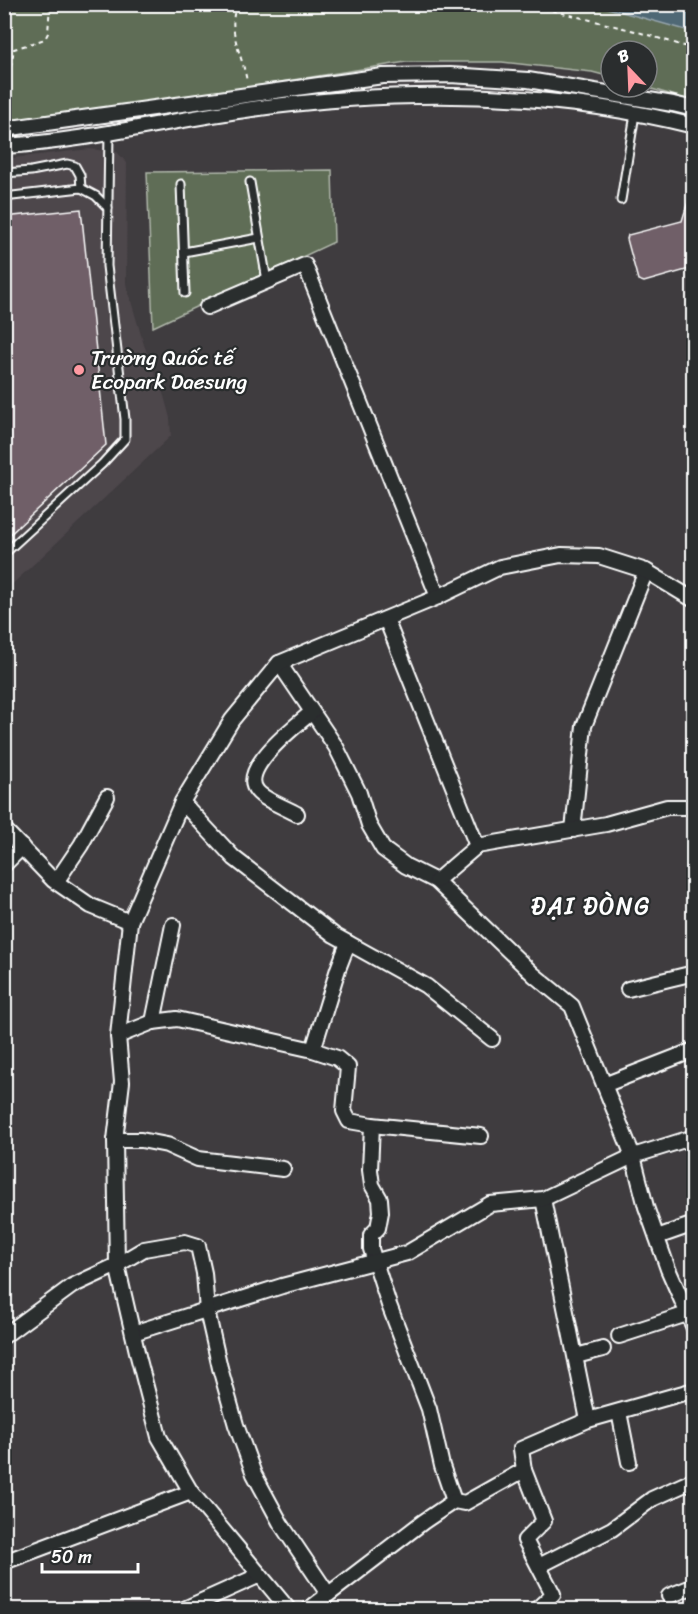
<svg xmlns="http://www.w3.org/2000/svg" width="698" height="1614" font-family="Sriracha,sans-serif">
<rect width="100%" height="100%" fill="#3f3c3f"/>
<filter id="ink" filterUnits="userSpaceOnUse"><feTurbulence type="fractalNoise" baseFrequency=".0167" numOctaves="2"/><feDisplacementMap in="SourceGraphic" scale="12" xChannelSelector="R" yChannelSelector="G"/><feConvolveMatrix kernelMatrix="1 2 1 2 8 2 1 2 1" color-interpolation-filters="sRGB"/></filter>
<g filter="url(#ink)">
<polygon fill="#4d464b" points="89,149 117,152 127,163 126,284 144,345 164,396 170,418 171,436 5,591 5,159"/>
<g fill="#5f6d56" stroke="#afb6aa" stroke-width="1.5">
<polygon points="4,5 693,5 693,101 645,87 647,87 647,51 611,51 611,77 592,72 502,62 406,62 5,126"/>
<polygon points="332,170 334,242 153,327 147,172"/>
</g>
<polygon fill="#4f6774" stroke="#95a4ac" stroke-width="1.5" points="597,5 693,5 693,32"/>
<g fill="#6f5e67" stroke="#fff" stroke-width="1.5">
<polygon points="691,192 693,193 693,268 644,282 638,280 627,239 628,235 682,221"/>
<polygon points="81,209 106,445 4,540 4,217"/>
</g>
<g fill="none" stroke-linecap="round" stroke-linejoin="round">
<defs>
<g id="lane">
<polyline points="4,173 31,171 67,164 75,166 80,175 81,188"/>
<polyline points="250,182 267,281"/>
<polyline points="181,184 185,293"/>
<polyline points="4,197 81,188 96,196 108,208"/>
<polyline points="621,200 635,114"/>
<polyline points="184,252 259,238"/>
<polyline points="4,554 102,464 125,439 125,419 107,266 109,133"/>
</g>
<g id="street">
<polyline points="4,129 383,76 450,75 528,80 673,104 694,109"/>
<path d="M4,146c84,-5 165,-26 248,-37 148,-20 296,-20 442,17"/>
<polyline points="207,307 305,265 438,597"/>
<polyline points="386,619 477,846"/>
<polyline points="279,663 336,747 359,793 369,825 383,849 406,866 436,881 534,975 572,1006 633,1156 646,1207 668,1269 694,1328"/>
<polyline points="182,802 234,858 334,935 426,986 492,1039"/>
<path d="M297,814c-10,-6 -33,-14 -40,-23 -19,-22 41,-67 55,-79"/>
<polyline points="4,829 53,880 91,906 130,922"/>
<polyline points="573,830 584,726 646,571"/>
<polyline points="4,865 22,847"/>
<polyline points="436,881 477,846 606,824 667,807 694,807"/>
<polyline points="56,882 81,845 107,797"/>
<polyline points="628,989 694,973"/>
<polyline points="153,1022 173,925"/>
<polyline points="118,1036 153,1022 177,1019 313,1050 337,1058 348,1067 344,1111 349,1121 372,1125 481,1136"/>
<polyline points="313,1050 338,969 348,943"/>
<polyline points="604,1085 694,1050"/>
<polyline points="372,1125 370,1170 372,1185 380,1199 381,1212 378,1228 371,1235 371,1249 389,1305 429,1409 442,1466 454,1501"/>
<polyline points="115,1140 141,1140 167,1145 198,1159 283,1169"/>
<polyline points="543,1199 588,1420 694,1390"/>
<polyline points="657,1237 694,1224"/>
<polyline points="133,1333 282,1286 407,1253 490,1204 543,1199 633,1156 694,1137"/>
<polyline points="4,1336 72,1286 117,1265 144,1249 185,1242 198,1246 204,1273 207,1311 220,1368 236,1425 254,1474 281,1524 328,1594"/>
<polyline points="619,1336 687,1314"/>
<polyline points="576,1356 603,1349"/>
<polyline points="619,1412 629,1462"/>
<polyline points="4,1562 191,1492"/>
<polyline points="539,1566 612,1529 652,1499 694,1480"/>
<polyline points="669,1596 694,1586"/>
<polyline points="182,1610 260,1575"/>
<polyline points="289,1610 191,1492 159,1437 138,1356 117,1265 115,1140 122,1082 118,1036 130,922 182,802 232,720 279,663 438,597 500,567 561,555 599,556 646,571 694,600"/>
<polyline points="308,1610 423,1522 454,1501 465,1503 524,1470"/>
<polyline points="536,1610 553,1594 525,1540 544,1521 524,1470 521,1449 588,1420"/>
</g>
</defs>
<use href="#lane" stroke="#fff" stroke-width="11"/>
<use href="#street" stroke="#fff" stroke-width="18"/>
<g stroke="#fff" stroke-width="2" stroke-dasharray="4.5 4.5" stroke-linecap="butt">
<path d="M237,4c-11,27 6,51 10,78"/>
<polyline points="526,4 635,31 694,49"/>
<polyline points="4,48 14,49 45,39 48,33 50,4"/>
<polyline points="4,102 14,49"/>
</g>
<use href="#lane" stroke="#2a2d2e" stroke-width="7"/>
<use href="#street" stroke="#2a2d2e" stroke-width="14"/>
</g>
</g>
<circle fill="#ff9aa2" stroke="#2a2d2e" stroke-width="2" cx="79" cy="370" r="6"/>
<g text-anchor="middle" stroke-width="4.5" stroke-linejoin="round" paint-order="stroke">
<g font-size="21" fill="#fff" stroke="#2a2d2e" text-anchor="start">
<text x="91" y="365">Trường Quốc tế<tspan x="91" dy="24">Ecopark Daesung</tspan></text>
</g>
<g font-size="24" letter-spacing="1.5" fill="#fff" stroke="#2a2d2e">
<text x="591" y="914">ĐẠI ĐÒNG</text>
</g>
</g>
<rect width="698" height="1614" fill="none" stroke="#2a2d2e" stroke-width="24"/>
<rect x="12" y="12" width="674" height="1590" fill="none" stroke="#fff" stroke-width="2" filter="url(#ink)"/>
<g transform="translate(629 69) rotate(337)"><circle r="28" fill="#2a2d2e" stroke="#7f8182" stroke-width="1.5"/>
<path d="M0-4.5L10 22L0 15L-10 22Z" fill="#ff9aa2"/>
<text y="-9" font-size="16" font-weight="bold" text-anchor="middle" fill="#ffffff">B</text>
</g>
<path d="M42 1563v9h96v-9" fill="none" stroke="#ffffff" stroke-width="3"/>
<text x="51" y="1563" font-size="18" fill="#ffffff" stroke="#2a2d2e" stroke-width="4.5" paint-order="stroke">50 m</text>
</svg>
